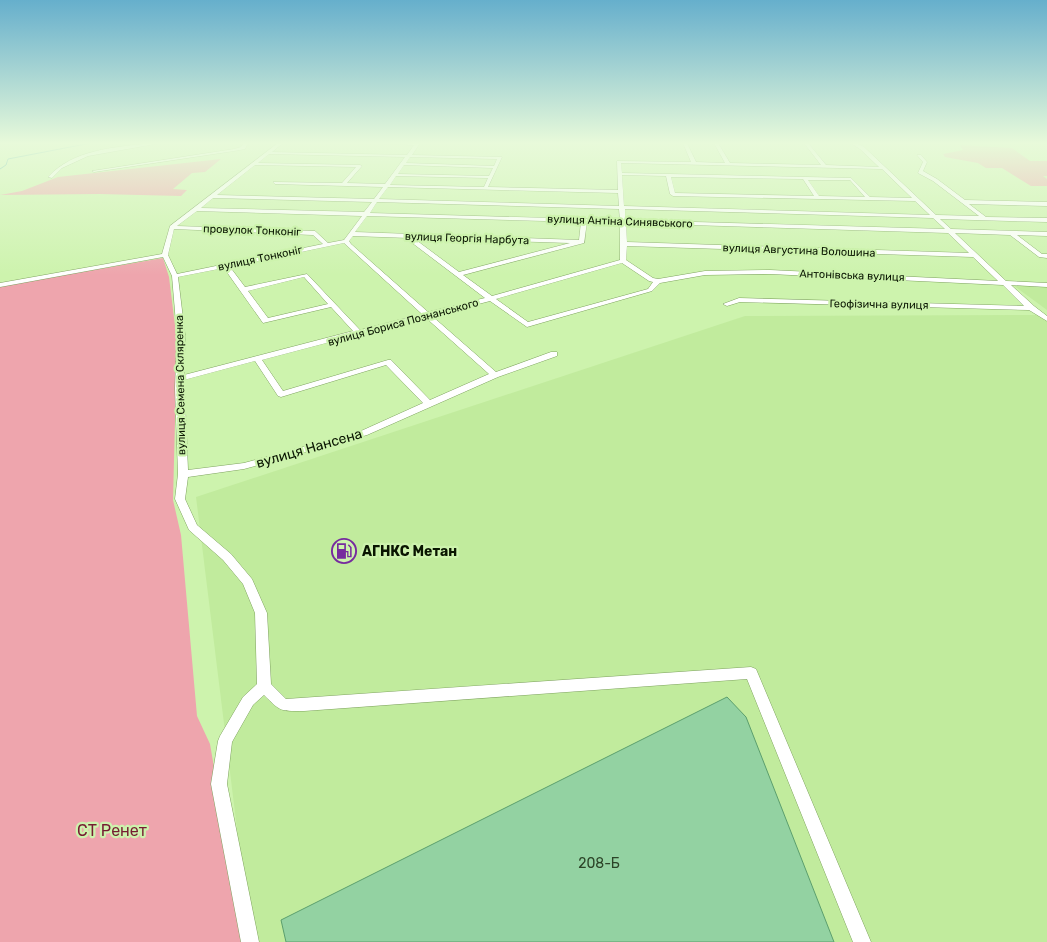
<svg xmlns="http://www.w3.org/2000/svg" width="1047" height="942" font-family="Rubik,sans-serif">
<rect width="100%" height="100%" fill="#cdf3ad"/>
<g fill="#c1eb9d">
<polygon points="1013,285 1047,287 1047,310"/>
<polygon points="1047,315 1047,942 251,942 196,497 745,316"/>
</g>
<g fill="#eea5ad">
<polygon points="960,145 1012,148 1030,161 1047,161 1047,176 1043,176 1047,179 1047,186 1031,186 1002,168 986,168 978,163 945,157 943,154 963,150"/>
<polygon points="221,159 205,172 192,173 173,189 187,190 181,196 99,194 0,195 22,191 58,177"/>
<polygon points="163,258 169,277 177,342 173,500 181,535 197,716 210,744 244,942 0,942 0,286"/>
</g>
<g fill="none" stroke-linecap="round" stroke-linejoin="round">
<polyline stroke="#43a7a3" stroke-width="1" points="0,169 6,165 8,159 91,143"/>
</g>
<polygon fill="#93d2a2" stroke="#5b9e6d" points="727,697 746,717 834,942 286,942 281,920"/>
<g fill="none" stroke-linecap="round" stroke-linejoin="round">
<defs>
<g id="minor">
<path d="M149,143h12l-73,13 -26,12 -10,10 -4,-1c26,-28 65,-29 101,-34z"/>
<polygon points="244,143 248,143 245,149 234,151 94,172 92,171 234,149 241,147"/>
<path d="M278,143h5l-11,9 135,3 7,-10 -44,-2h50l-8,12 90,2 -14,30 130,3 -1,-29 74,1 -8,-19h4l9,19 29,1 -11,-20h4l12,20 91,2 -17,-22h4l18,22 53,2 -19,-18 -8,-5 4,-1 8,4 72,68 43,1 -46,-35 -15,-8 5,-11 -6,-7h4l6,7 -4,9 14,8 28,21 82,2v4l-78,-2 17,13 61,1v4l-107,-3 11,10 96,3v4l-30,-1 25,19h5v4l-8,-1 -29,-22 -55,-2 51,48 41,2v4l-36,-2 23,21 13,10v5l-18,-11 -289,-8 -13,4 -4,-2 16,-6 285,8 -21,-21 -233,-11 -65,1 -45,8 -8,8 -125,36 -37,-26 -58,15 64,56 55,-20h6v4l-59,21 -131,58 -123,34 -56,8 -3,22 12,26 34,29 21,25 15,34 4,71 15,15 465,-32 5,2 115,273h-18l-106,-263 -443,32c-24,0 -23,1 -40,-16l-11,10 -21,37 -5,42 32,158h-18l-30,-158 7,-43 2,-5 23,-39 14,-13 -2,-71 -12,-29 -20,-24 -34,-30 -14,-31 3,-25 -3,-86 2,-53 -5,-59 -9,-19 -163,30v-4l162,-29 8,-28zM269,154h1l135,3 -20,27 -38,-1 15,-17 -2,-1 -102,-2zM410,157l87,2 -3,7 -88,-3zM621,163l261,6 30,29 -42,-1 -19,-19 -229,-5zM255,165l101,2 -14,16 -69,-1 2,2 108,3 -9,12 -157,-4zM404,165l89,3 -4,8 -91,-2zM622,175l44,1 4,18 3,2 242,5 15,14 -306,-9zM396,176l92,2 -4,9 -94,-2zM671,177l132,2 11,17 -139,-3zM808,180h42l15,17 -46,-1zM388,187l230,6 1,13 -240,-7zM213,198l159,4 -8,10 -163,-4zM377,202l242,7 1,11 -250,-7zM625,209l308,9 12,11 -320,-9zM197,211l165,5 -18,24 -16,3 -13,-12 -138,-5zM367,216l214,6 -2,18 -224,-8zM587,222l33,1v37l-128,36 -29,-21 121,-32zM626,223l322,10 21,20 -342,-11zM174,229l139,6 10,9 -146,30 -9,-19zM353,236l57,2 1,4 74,56 -57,14 -77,-68 -2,-3zM416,238l154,5 -111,29 -43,-32zM344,243l78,71 -62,16 -53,-56 -62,13 -15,-20zM627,246l346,11 25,24 -228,-11 -65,1 -47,8 -5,-1 -27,-18zM622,263l27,18 4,1 -5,7 -120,33 -32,-23zM224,268l39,55 68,-16 22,24 -169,44 1,-40 -7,-58zM304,277l24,27 -60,14 -20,-27zM425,317l64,57 -59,26 -39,-40h-3l-105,31 -21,-31zM255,361l23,35 3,1 105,-32 37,38 -62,28 -117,32 -56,7 -4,-90z"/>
</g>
</defs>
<use href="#minor" stroke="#7fa360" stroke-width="1"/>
<use href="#minor" fill="#fff" fill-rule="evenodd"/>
</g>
<linearGradient id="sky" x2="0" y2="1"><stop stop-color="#66afcc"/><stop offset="0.52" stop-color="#e8fada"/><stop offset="1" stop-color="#e8fada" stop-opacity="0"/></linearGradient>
<rect width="1047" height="275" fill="url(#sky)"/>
<defs>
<symbol id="fuel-ring" viewBox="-11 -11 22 22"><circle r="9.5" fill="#cdf3ad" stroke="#762b9e" stroke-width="1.5"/><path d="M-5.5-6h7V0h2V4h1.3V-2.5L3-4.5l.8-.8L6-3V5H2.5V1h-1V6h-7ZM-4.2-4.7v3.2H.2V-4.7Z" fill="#762b9e"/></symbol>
</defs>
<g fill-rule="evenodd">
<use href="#fuel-ring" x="330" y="537" width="28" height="28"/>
</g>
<g text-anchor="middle" stroke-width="4.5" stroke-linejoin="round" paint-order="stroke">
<g font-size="11" fill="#091500" stroke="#cdf3ad">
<text transform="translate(620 221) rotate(2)" y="4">вулиця Антіна Синявського</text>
<text transform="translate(252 230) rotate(2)" y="4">провулок Тонконіг</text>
<text transform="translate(467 238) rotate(2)" y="4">вулиця Георгія Нарбута</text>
<text transform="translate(799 250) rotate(2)" y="4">вулиця Августина Волошина</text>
<text transform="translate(260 258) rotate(-12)" y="4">вулиця Тонконіг</text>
<text transform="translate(852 275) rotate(2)" y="4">Антонівська вулиця</text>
<text transform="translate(879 304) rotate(1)" y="4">Геофізична вулиця</text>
<text transform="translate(403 322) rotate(-15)" y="4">вулиця Бориса Познанського</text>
<text transform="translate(180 385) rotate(-91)" y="4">вулиця Семена Скляренка</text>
</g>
<g font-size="14" fill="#091500" stroke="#cdf3ad">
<text transform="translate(309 448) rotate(-16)" y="5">вулиця Нансена</text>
</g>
<g font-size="14" font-weight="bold" fill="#091500" stroke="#cdf3ad" text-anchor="start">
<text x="362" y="556">АГНКС Метан</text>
</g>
<g font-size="14" fill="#2c4428">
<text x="599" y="868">208-Б</text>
</g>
<g font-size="16" fill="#751d32" stroke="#cdf3ad">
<text x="112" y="836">СТ Ренет</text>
</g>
</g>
</svg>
